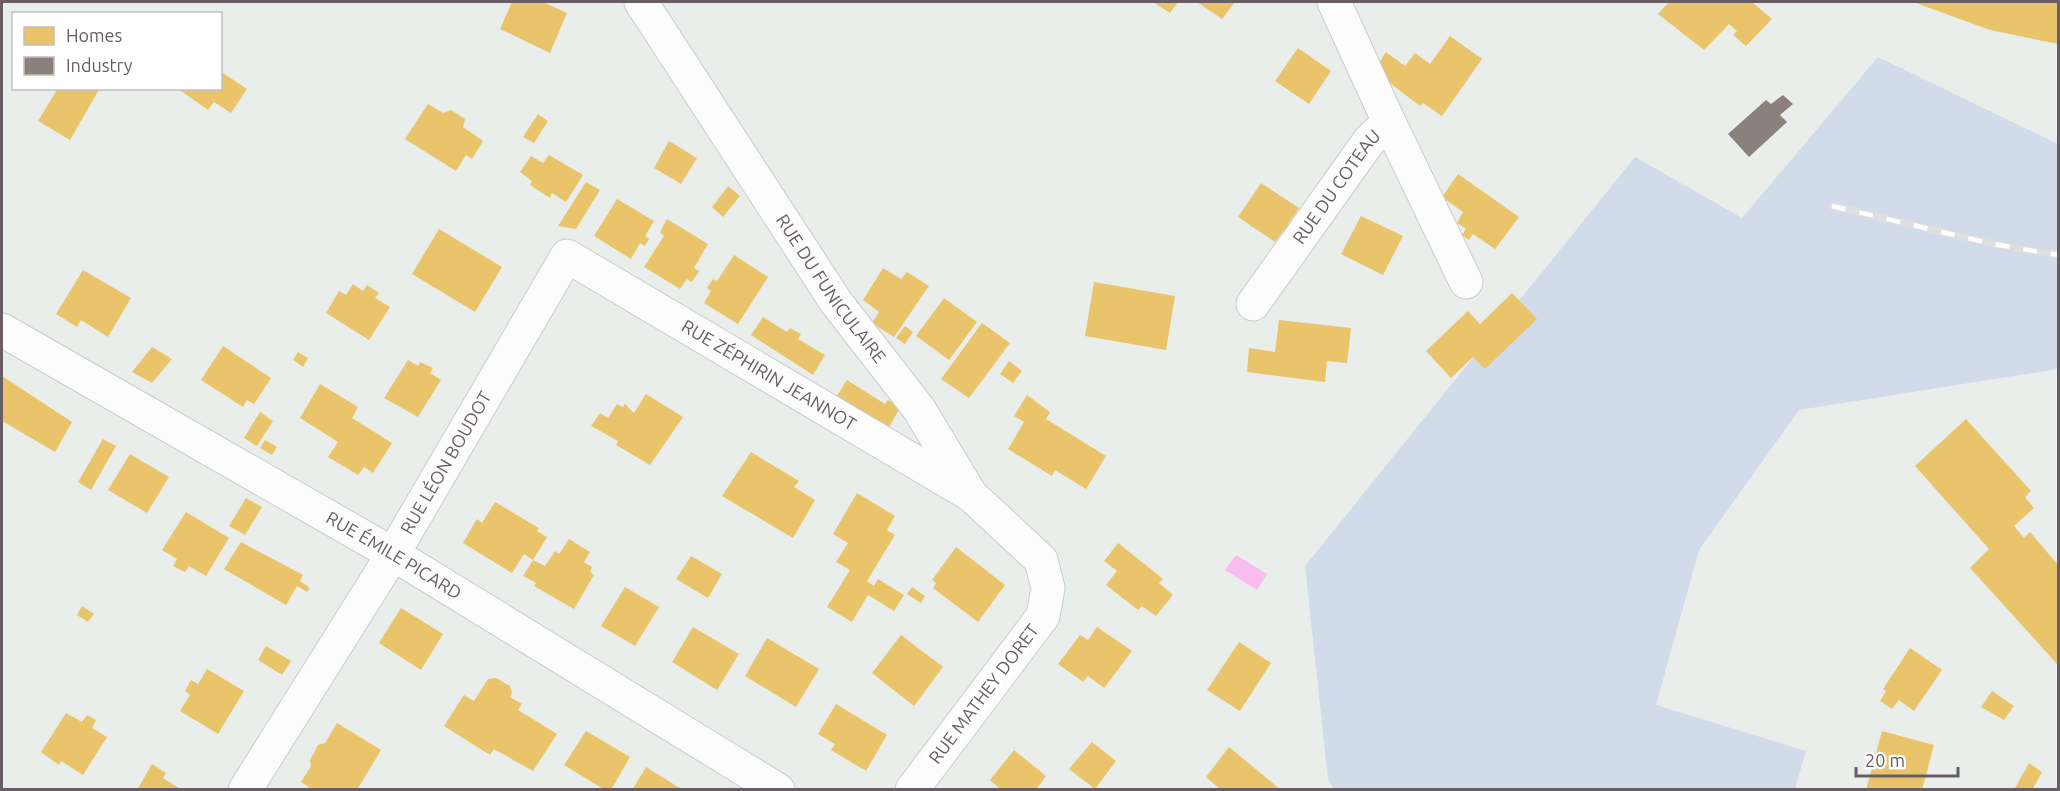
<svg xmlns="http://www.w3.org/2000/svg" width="2060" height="791" font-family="Ubuntu,sans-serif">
<rect width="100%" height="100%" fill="#e9eeeb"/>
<polygon fill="#d2dbea" points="1878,57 2058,144 2058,369 1799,410 1699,550 1656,705 1806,751 1795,789 1334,789 1328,779 1305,566 1635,157 1742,218"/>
<polygon fill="#f8bdee" points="1236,555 1267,574 1257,590 1225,570"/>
<g fill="#e9c46a">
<polygon points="512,2 543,2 567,13 550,53 500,29"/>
<polygon points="1153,2 1178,2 1170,13"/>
<polygon points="1197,2 1235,2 1222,19"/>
<polygon points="1669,2 1752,2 1772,19 1746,46 1733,35 1737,31 1729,24 1704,50 1658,14"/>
<polygon points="1913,2 2058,2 2058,44 1990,30"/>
<polygon points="1450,36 1482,59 1442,116 1423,103 1420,106 1374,71 1386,52 1405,66 1415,53 1430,64"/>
<polygon points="1298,48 1331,71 1309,104 1275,81"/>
<polygon points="220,71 247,89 231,113 214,102 208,110 177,88 220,88"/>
<polygon points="58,88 100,88 70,140 38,121"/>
<polygon points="428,104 443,113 451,110 465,119 463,127 483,141 472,159 466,155 456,171 405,139"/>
<polygon points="538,114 548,121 534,143 523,137"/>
<polygon points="669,141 697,158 681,184 654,168"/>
<polygon points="549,155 583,175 566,202 552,193 550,198 530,185 532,181 520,172 531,156 543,163"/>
<polygon points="1458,174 1519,217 1495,249 1473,234 1469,240 1462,235 1466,229 1457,223 1463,212 1442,197"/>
<polygon points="586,182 600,190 576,229 558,226"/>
<polygon points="1261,183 1299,208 1288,224 1293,229 1289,235 1283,231 1275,242 1238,217"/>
<polygon points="728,186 740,196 723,217 712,207"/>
<polygon points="617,199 654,221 645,236 649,239 645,246 640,243 631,259 594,236"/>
<polygon points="1361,216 1403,236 1383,275 1341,254"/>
<polygon points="667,219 708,244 694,268 699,271 692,282 687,279 680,289 644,267 664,236 660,232"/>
<polygon points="439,229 502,267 475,312 412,274"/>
<polygon points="734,255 768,277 738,324 704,303 711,291 707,288 713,279 717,281"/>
<polygon points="883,268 901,279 907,272 929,286 894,337 872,323 879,312 863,300"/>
<polygon points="83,270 131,298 108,337 81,320 77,327 56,314"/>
<polygon points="1094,282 1175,296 1166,350 1085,336"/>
<polygon points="353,284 363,291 367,285 379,293 375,298 390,307 369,340 326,313 339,291 346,295"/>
<polygon points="1512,293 1537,319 1485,369 1473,357 1451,378 1426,351 1468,311 1480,324"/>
<polygon points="944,298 977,322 949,360 916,336"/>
<polygon points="763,317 787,332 790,328 801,334 798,339 825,355 813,375 751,335"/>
<polygon points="1279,320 1351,328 1347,363 1327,361 1325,382 1247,372 1249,348 1275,352"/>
<polygon points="982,323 1010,343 969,398 941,379"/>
<polygon points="905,326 913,332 905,344 896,338"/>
<polygon points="223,346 271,378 254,404 247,400 243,407 201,380"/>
<polygon points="152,347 172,359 152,383 132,372"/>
<polygon points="298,352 308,358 303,367 293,360"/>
<polygon points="408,360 418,366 420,362 433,368 430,373 441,380 418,417 384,398"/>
<polygon points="1009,361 1022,371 1013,383 1000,374"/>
<polygon points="2,376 72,422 55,452 2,421"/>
<polygon points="847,380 885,404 888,400 900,408 887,431 835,399"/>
<polygon points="320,384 358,407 352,418 392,443 373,473 364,467 358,475 328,457 338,442 300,418"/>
<polygon points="646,394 683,417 650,465 616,445 618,441 591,426 600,413 608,418 617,404 623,407 625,404 634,413"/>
<polygon points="1027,395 1050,412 1046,419 1106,456 1086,489 1055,470 1052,476 1008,449 1024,422 1014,416"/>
<polygon points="260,412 273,421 257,446 244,438"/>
<polygon points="1966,419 2031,491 2025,497 2034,508 2014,526 2024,538 2030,532 2058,565 2058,665 1970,568 1989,549 1915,466"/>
<polygon points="103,439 116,446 91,490 78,482"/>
<polygon points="265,440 277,447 272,455 260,448"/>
<polygon points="751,452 799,481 794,487 815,500 793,538 722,496"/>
<polygon points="130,454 169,477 147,513 108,490"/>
<polygon points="857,493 895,516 887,530 895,535 867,581 874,586 878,579 904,595 894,611 868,595 852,622 827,607 850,570 836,562 848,543 833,534"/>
<polygon points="246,498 262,507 245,535 229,526"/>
<polygon points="495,502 539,528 537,531 547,537 533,560 524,554 512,573 463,543 477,519 482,523"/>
<polygon points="186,512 229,538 206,576 189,566 185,572 173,566 177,559 162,550"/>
<polygon points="569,539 590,552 584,562 592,567 590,572 594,575 574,609 534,586 536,583 523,576 533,560 545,566 555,551 559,554"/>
<polygon points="241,542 303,575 300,581 310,588 307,592 297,586 286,605 224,569"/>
<polygon points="1118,543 1163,579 1159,583 1173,595 1156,616 1142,606 1138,610 1106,585 1117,571 1104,561"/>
<polygon points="956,547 1005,585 978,622 933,588 936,583 932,580"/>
<polygon points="691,556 722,574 708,598 676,579"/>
<polygon points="625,587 659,607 635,646 601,626"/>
<polygon points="912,587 925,596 921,603 907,594"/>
<polygon points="82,606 94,614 88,622 77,615"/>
<polygon points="401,608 443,634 421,670 379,643"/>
<polygon points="693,627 739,654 717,690 672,662"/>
<polygon points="1097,627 1132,651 1104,688 1088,676 1083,682 1058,664 1080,635 1088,640"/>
<polygon points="901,635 943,667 914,706 872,673"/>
<polygon points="767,638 819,669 796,707 745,676"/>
<polygon points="1239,642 1271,663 1240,711 1207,690"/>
<polygon points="266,646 291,661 282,675 258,660"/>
<polygon points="1910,648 1942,670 1914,711 1899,700 1892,709 1880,701 1886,691 1883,689"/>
<polygon points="207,669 244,691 218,734 180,711 190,695 185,691 191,680 198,684"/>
<polygon points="496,678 510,686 512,693 510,697 522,704 518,710 557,734 533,771 494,749 490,755 444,726 464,695 474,701 488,679"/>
<polygon points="1992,691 2014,706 2004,720 1981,707"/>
<polygon points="836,704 887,735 866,771 831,750 835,744 818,734"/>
<polygon points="66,713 82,722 87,715 96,720 92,728 107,737 83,775 61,761 59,765 41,752"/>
<polygon points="337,723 381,750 357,790 313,790 301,782 311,766 310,760 318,745 325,743"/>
<polygon points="586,731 630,757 611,790 605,790 564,765"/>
<polygon points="1882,731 1934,745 1922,790 1866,790"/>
<polygon points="1092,742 1116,761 1095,789 1069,769"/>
<polygon points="1229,747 1281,790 1221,790 1206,777"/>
<polygon points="1014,750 1046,776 1036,790 1001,790 990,780"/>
<polygon points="2029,763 2042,772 2032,790 2014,790"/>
<polygon points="152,764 166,773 163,778 182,790 137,790"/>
<polygon points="646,767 683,790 632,790"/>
</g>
<polygon fill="#8a817c" points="1783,95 1793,104 1780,115 1787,122 1749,157 1728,134 1766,100 1771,104"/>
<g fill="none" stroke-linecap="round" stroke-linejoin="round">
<defs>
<g id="minor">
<path id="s1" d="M641,2l195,300 83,107 52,86 70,65 7,28 -5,28 -131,174"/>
<polyline points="1389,122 1466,282"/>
<path id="s2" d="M1253,304l116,-163 20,-19 -55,-120"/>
<path id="s3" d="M2,330l391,224 385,236"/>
<path id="s4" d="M245,790l148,-236 174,-298 404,239"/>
</g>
</defs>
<use href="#minor" stroke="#cbcbcb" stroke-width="35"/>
<use href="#minor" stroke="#fcfcfc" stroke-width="33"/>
<defs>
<polyline id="rail" points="1832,206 1993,244 2058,255"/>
</defs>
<use href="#rail" stroke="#dfdfdf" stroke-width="7"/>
<use href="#rail" stroke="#fff" stroke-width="4.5" stroke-dasharray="14" stroke-linecap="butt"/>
</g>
<g text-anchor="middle" stroke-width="6" stroke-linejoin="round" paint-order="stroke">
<g font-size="18" fill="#685d65" stroke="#fff">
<text dy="6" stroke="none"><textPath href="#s2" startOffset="144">RUE DU COTEAU</textPath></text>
<text dy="6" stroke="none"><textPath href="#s1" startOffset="344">RUE DU FUNICULAIRE</textPath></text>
<text dy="6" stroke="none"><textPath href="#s4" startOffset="858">RUE ZÉPHIRIN JEANNOT</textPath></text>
<text dy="6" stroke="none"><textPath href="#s4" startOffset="384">RUE LÉON BOUDOT</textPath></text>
<text dy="6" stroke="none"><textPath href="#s3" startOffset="452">RUE ÉMILE PICARD</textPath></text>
<text transform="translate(984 694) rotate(-53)" y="6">RUE MATHEY DORET</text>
</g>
</g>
<rect width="2060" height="791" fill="none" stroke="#685d65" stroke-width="6"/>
<rect x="12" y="12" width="210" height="78" fill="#ffffff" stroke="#c3bec1" stroke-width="1.5"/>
<rect x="24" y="27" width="30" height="18" fill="#e9c46a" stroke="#c3bec1" stroke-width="1.5"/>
<text x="66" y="42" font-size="18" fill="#685d65">Homes</text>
<rect x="24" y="57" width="30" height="18" fill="#8a817c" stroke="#c3bec1" stroke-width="1.5"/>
<text x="66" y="72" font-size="18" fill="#685d65">Industry</text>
<path d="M1856 767v9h102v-9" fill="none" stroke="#685d65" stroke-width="3"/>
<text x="1865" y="767" font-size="18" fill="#685d65" stroke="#ffffff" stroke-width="4.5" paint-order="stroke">20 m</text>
</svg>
